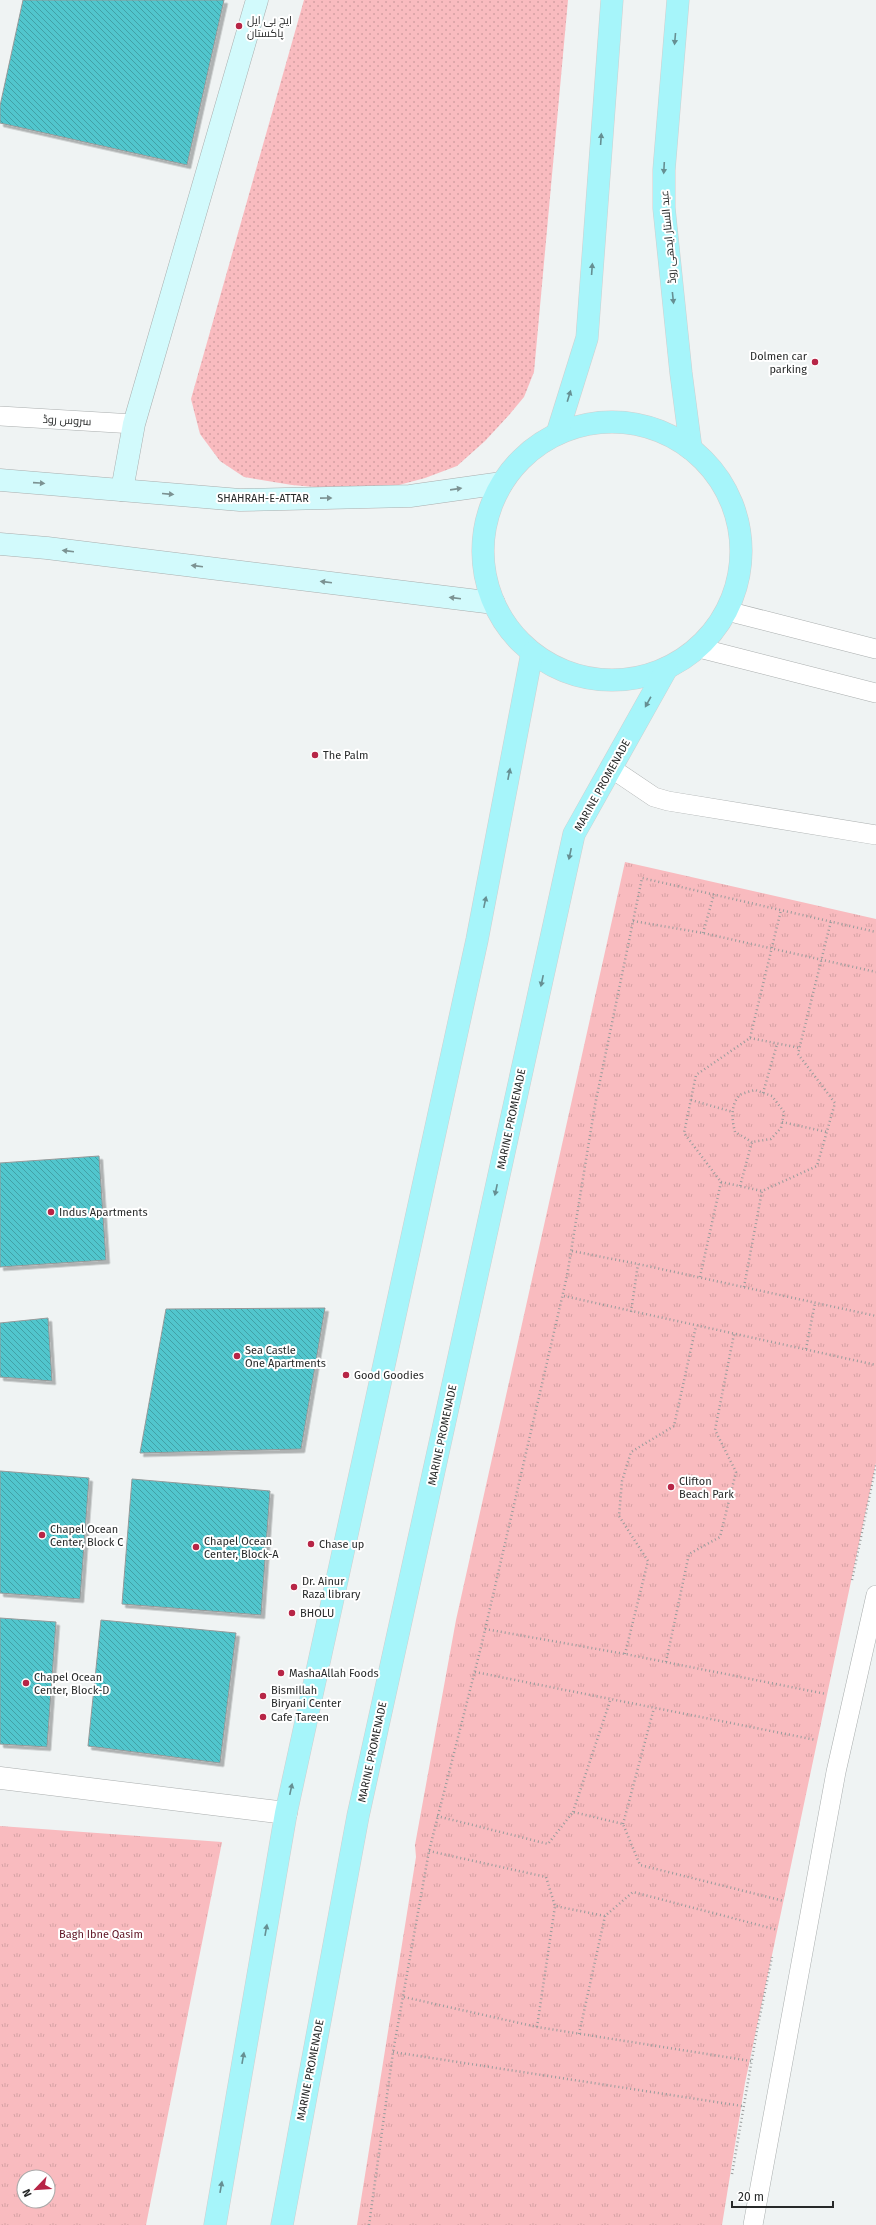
<svg xmlns="http://www.w3.org/2000/svg" width="876" height="2225" font-family="'Fira Sans',Cairo,sans-serif">
<defs>
<pattern id="grass-dots" width="8" height="8" patternUnits="userSpaceOnUse"><rect width="8" height="8" fill="#f9bbbf"/><path d="M2 2h.1M6 6h.1" fill="none" stroke="#d5a1a4" stroke-width="1.8" stroke-linecap="round"/></pattern>
<pattern id="park-tufts" width="24" height="20" patternUnits="userSpaceOnUse"><rect width="24" height="20" fill="#f9bbbf"/><path d="M3 7l-1-3M5 7V3M7 7l1-3M15 17l-1-3M17 17v-4M19 17l1-3" fill="none" stroke="#d5a1a4"/></pattern>
<pattern id="building-back-hatch" width="6" height="6" patternUnits="userSpaceOnUse"><rect width="6" height="6" fill="#51c6cd"/><path d="M-1 5l2 2M0 0l6 6M5-1l2 2" fill="none" stroke="#43a1a6"/></pattern>
<filter id="shadow"><feDropShadow dx="3.5" dy="3.5" stdDeviation="0" flood-color="#0004"/></filter>
</defs>
<rect width="100%" height="100%" fill="#eff3f3"/>
<polygon fill="url(#grass-dots)" points="304,0 568,0 534,372 524,397 509,415 485,441 457,466 425,478 384,489 337,489 292,485 244,477 220,461 200,434 191,399"/>
<g fill="url(#park-tufts)" fill-rule="evenodd">
<polygon points="625,862 876,919 876,1463 745,2083 722,2225 357,2225 416,1857 415,1845 456,1620"/>
<path d="M0,1826l222,16 -76,383h-146zM24,2177h24v24h-24z"/>
</g>
<g fill="url(#building-back-hatch)" stroke="#969a9a" filter="url(#shadow)">
<polygon points="23,0 224,0 187,165 0,123 0,106"/>
<polygon points="99,1156 106,1260 0,1267 0,1163"/>
<polygon points="325,1308 301,1449 140,1453 166,1309"/>
<polygon points="48,1318 52,1381 0,1377 0,1323"/>
<polygon points="0,1471 89,1478 80,1599 0,1593"/>
<polygon points="132,1479 270,1491 261,1615 122,1604"/>
<polygon points="0,1618 56,1622 47,1747 0,1744"/>
<polygon points="101,1620 236,1633 220,1763 88,1746"/>
</g>
<g fill="none" stroke-linecap="round" stroke-linejoin="round">
<defs>
<g id="lane">
<polyline points="0,416 134,424"/>
<polyline points="727,611 876,649"/>
<polyline points="699,648 876,693"/>
<polyline points="611,768 654,797 668,801 876,835"/>
<polyline points="753,2225 836,1772 876,1595"/>
</g>
<polyline id="street" points="0,1778 286,1813"/>
<g id="secondary">
<polyline points="0,480 240,500 410,496 502,483"/>
<polyline points="122,490 134,424 257,0"/>
<polyline points="0,544 47,548 494,603"/>
</g>
<g id="primary">
<polyline points="678,0 664,170 664,208 681,373 691,449"/>
<circle cx="612" cy="551" r="129"/>
<polyline points="557,434 587,338 612,0"/>
<polyline points="215,2225 286,1813 477,940 532,653"/>
<polyline points="282,2225 358,1816 574,834 667,668"/>
</g>
</defs>
<use href="#lane" stroke="#aaaeae" stroke-width="20"/>
<use href="#street" stroke="#aaaeae" stroke-width="23"/>
<use href="#secondary" stroke="#aaaeae" stroke-width="23"/>
<use href="#primary" stroke="#cfd0d0" stroke-width="23"/>
<g stroke="#999c9c" stroke-width="2.5" stroke-dasharray="1 3" stroke-linecap="butt">
<polyline points="633,921 703,933 876,972"/>
<polyline points="703,933 714,894"/>
<polyline points="750,1038 800,1048"/>
<polyline points="763,1093 777,1044"/>
<polyline points="691,1100 733,1112"/>
<polyline points="782,1122 827,1132"/>
<polyline points="721,1182 762,1191"/>
<path d="M740,1186l12,-44 19,-3 10,-11 3,-16 -12,-16 -17,-6c-4,1 -12,3 -15,5 -10,9 -8,26 -5,37l17,10"/>
<polyline points="572,1251 638,1264 876,1316"/>
<polyline points="700,1277 721,1182 684,1133 696,1075 750,1038 781,910"/>
<polyline points="744,1287 762,1191 817,1166 835,1103 798,1054 831,921"/>
<polyline points="564,1296 876,1365"/>
<polyline points="631,1312 638,1264"/>
<polyline points="806,1349 815,1303"/>
<polyline points="852,1580 876,1465"/>
<polyline points="485,1629 625,1654 826,1694"/>
<polyline points="625,1654 648,1561 619,1516 622,1481 631,1452 674,1426 696,1326"/>
<polyline points="666,1662 689,1554 720,1537 736,1472 715,1430 734,1334"/>
<polyline points="475,1672 816,1740"/>
<polyline points="573,1812 611,1698"/>
<polyline points="437,1816 548,1844 573,1812 623,1824 640,1865 784,1901"/>
<polyline points="623,1824 654,1708"/>
<polyline points="429,1851 546,1877 555,1906 605,1916 633,1892 778,1930"/>
<polyline points="404,1997 537,2027 751,2061"/>
<polyline points="537,2027 555,1906"/>
<polyline points="579,2034 605,1916"/>
<polyline points="393,2052 742,2106"/>
<polyline points="732,2174 757,2030 772,1957"/>
<polyline points="369,2225 393,2052 429,1851 481,1647 567,1276 595,1105 642,878 876,932"/>
</g>
<use href="#lane" stroke="#fff" stroke-width="19"/>
<use href="#street" stroke="#fff" stroke-width="22"/>
<use href="#secondary" stroke="#d2fafc" stroke-width="22"/>
<use href="#primary" stroke="#a6f5fa" stroke-width="22"/>
</g>
<defs><path id="oneway-solid" d="M-6-.8H1V-3.2L6.5 0L1 3.2V.8H-6Z"/></defs>
<g fill="#668f92">
<use href="#oneway-solid" transform="translate(675 39) rotate(95)"/>
<use href="#oneway-solid" transform="translate(601 139) rotate(-86)"/>
<use href="#oneway-solid" transform="translate(664 168) rotate(93)"/>
<use href="#oneway-solid" transform="translate(592 269) rotate(-86)"/>
<use href="#oneway-solid" transform="translate(673 298) rotate(84)"/>
<use href="#oneway-solid" transform="translate(569 396) rotate(-73)"/>
<use href="#oneway-solid" transform="translate(648 702) rotate(119)"/>
<use href="#oneway-solid" transform="translate(509 774) rotate(-79)"/>
<use href="#oneway-solid" transform="translate(570 854) rotate(102)"/>
<use href="#oneway-solid" transform="translate(485 902) rotate(-78)"/>
<use href="#oneway-solid" transform="translate(542 981) rotate(102)"/>
<use href="#oneway-solid" transform="translate(496 1190) rotate(102)"/>
<use href="#oneway-solid" transform="translate(291 1789) rotate(-78)"/>
<use href="#oneway-solid" transform="translate(266 1930) rotate(-80)"/>
<use href="#oneway-solid" transform="translate(243 2058) rotate(-80)"/>
<use href="#oneway-solid" transform="translate(221 2187) rotate(-80)"/>
</g>
<g fill="#7c9292">
<use href="#oneway-solid" transform="translate(39 483) rotate(4)"/>
<use href="#oneway-solid" transform="translate(456 489) rotate(-8)"/>
<use href="#oneway-solid" transform="translate(168 494) rotate(5)"/>
<use href="#oneway-solid" transform="translate(326 498) rotate(-1)"/>
<use href="#oneway-solid" transform="translate(68 551) rotate(-173)"/>
<use href="#oneway-solid" transform="translate(197 566) rotate(-173)"/>
<use href="#oneway-solid" transform="translate(326 582) rotate(-173)"/>
<use href="#oneway-solid" transform="translate(455 598) rotate(-173)"/>
</g>
<g fill="#b72546" stroke="#fff" stroke-width="1.5">
<circle cx="239" cy="26" r="4"/>
<circle cx="815" cy="362" r="4"/>
<circle cx="315" cy="755" r="4"/>
<circle cx="51" cy="1212" r="4"/>
<circle cx="237" cy="1356" r="4"/>
<circle cx="346" cy="1375" r="4"/>
<circle cx="671" cy="1487" r="4"/>
<circle cx="42" cy="1535" r="4"/>
<circle cx="311" cy="1544" r="4"/>
<circle cx="196" cy="1547" r="4"/>
<circle cx="294" cy="1587" r="4"/>
<circle cx="292" cy="1613" r="4"/>
<circle cx="281" cy="1673" r="4"/>
<circle cx="26" cy="1683" r="4"/>
<circle cx="263" cy="1696" r="4"/>
<circle cx="263" cy="1717" r="4"/>
</g>
<g text-anchor="middle" stroke-width="4" stroke-linejoin="round" paint-order="stroke">
<g font-size="11" fill="#272929" stroke="#fff" text-anchor="start">
<text x="247" y="24">ایچ بی ایل<tspan x="247" dy="13">پاکستان</tspan></text>
<text x="807" y="360" text-anchor="end">Dolmen car<tspan x="807" dy="13">parking</tspan></text>
<text x="323" y="759">The Palm</text>
<text x="59" y="1216">Indus Apartments</text>
<text x="245" y="1354">Sea Castle<tspan x="245" dy="13">One Apartments</tspan></text>
<text x="354" y="1379">Good Goodies</text>
<text x="679" y="1485">Clifton<tspan x="679" dy="13">Beach Park</tspan></text>
<text x="50" y="1533">Chapel Ocean<tspan x="50" dy="13">Center, Block C</tspan></text>
<text x="204" y="1545">Chapel Ocean<tspan x="204" dy="13">Center, Block-A</tspan></text>
<text x="319" y="1548">Chase up</text>
<text x="302" y="1585">Dr. Ainur<tspan x="302" dy="13">Raza library</tspan></text>
<text x="300" y="1617">BHOLU</text>
<text x="289" y="1677">MashaAllah Foods</text>
<text x="34" y="1681">Chapel Ocean<tspan x="34" dy="13">Center, Block-D</tspan></text>
<text x="271" y="1694">Bismillah<tspan x="271" dy="13">Biryani Center</tspan></text>
<text x="271" y="1721">Cafe Tareen</text>
</g>
<g font-size="11" fill="#272929" stroke="#fff">
<text transform="translate(668 237) rotate(-95)" y="4">عبد الستار ایدھی روڈ</text>
<text transform="translate(67 420) rotate(3)" y="4">سروس روڈ</text>
<text x="263" y="502">SHAHRAH-E-ATTAR</text>
<text transform="translate(602 785) rotate(-61)" y="4">MARINE PROMENADE</text>
<text transform="translate(511 1119) rotate(-78)" y="4">MARINE PROMENADE</text>
<text transform="translate(442 1435) rotate(-78)" y="4">MARINE PROMENADE</text>
<text transform="translate(372 1752) rotate(-78)" y="4">MARINE PROMENADE</text>
<text transform="translate(310 2070) rotate(-79)" y="4">MARINE PROMENADE</text>
</g>
<g font-size="11" fill="#5e1222" stroke="#fff">
<text x="101" y="1938">Bagh Ibne Qasim</text>
</g>
</g>
<g transform="translate(36 2189) rotate(245)"><circle r="19" fill="#ffffff" stroke="#a9a9a9"/>
<path d="M0-3L7 15L0 10L-7 15Z" fill="#b72546"/>
<text y="-6" font-size="11" font-weight="bold" text-anchor="middle" fill="#272929">N</text>
</g>
<path d="M732 2201v6h101v-6" fill="none" stroke="#272929" stroke-width="2"/>
<text x="738" y="2201" font-size="12" fill="#272929" stroke="#ffffff" stroke-width="3" paint-order="stroke">20 m</text>
</svg>
